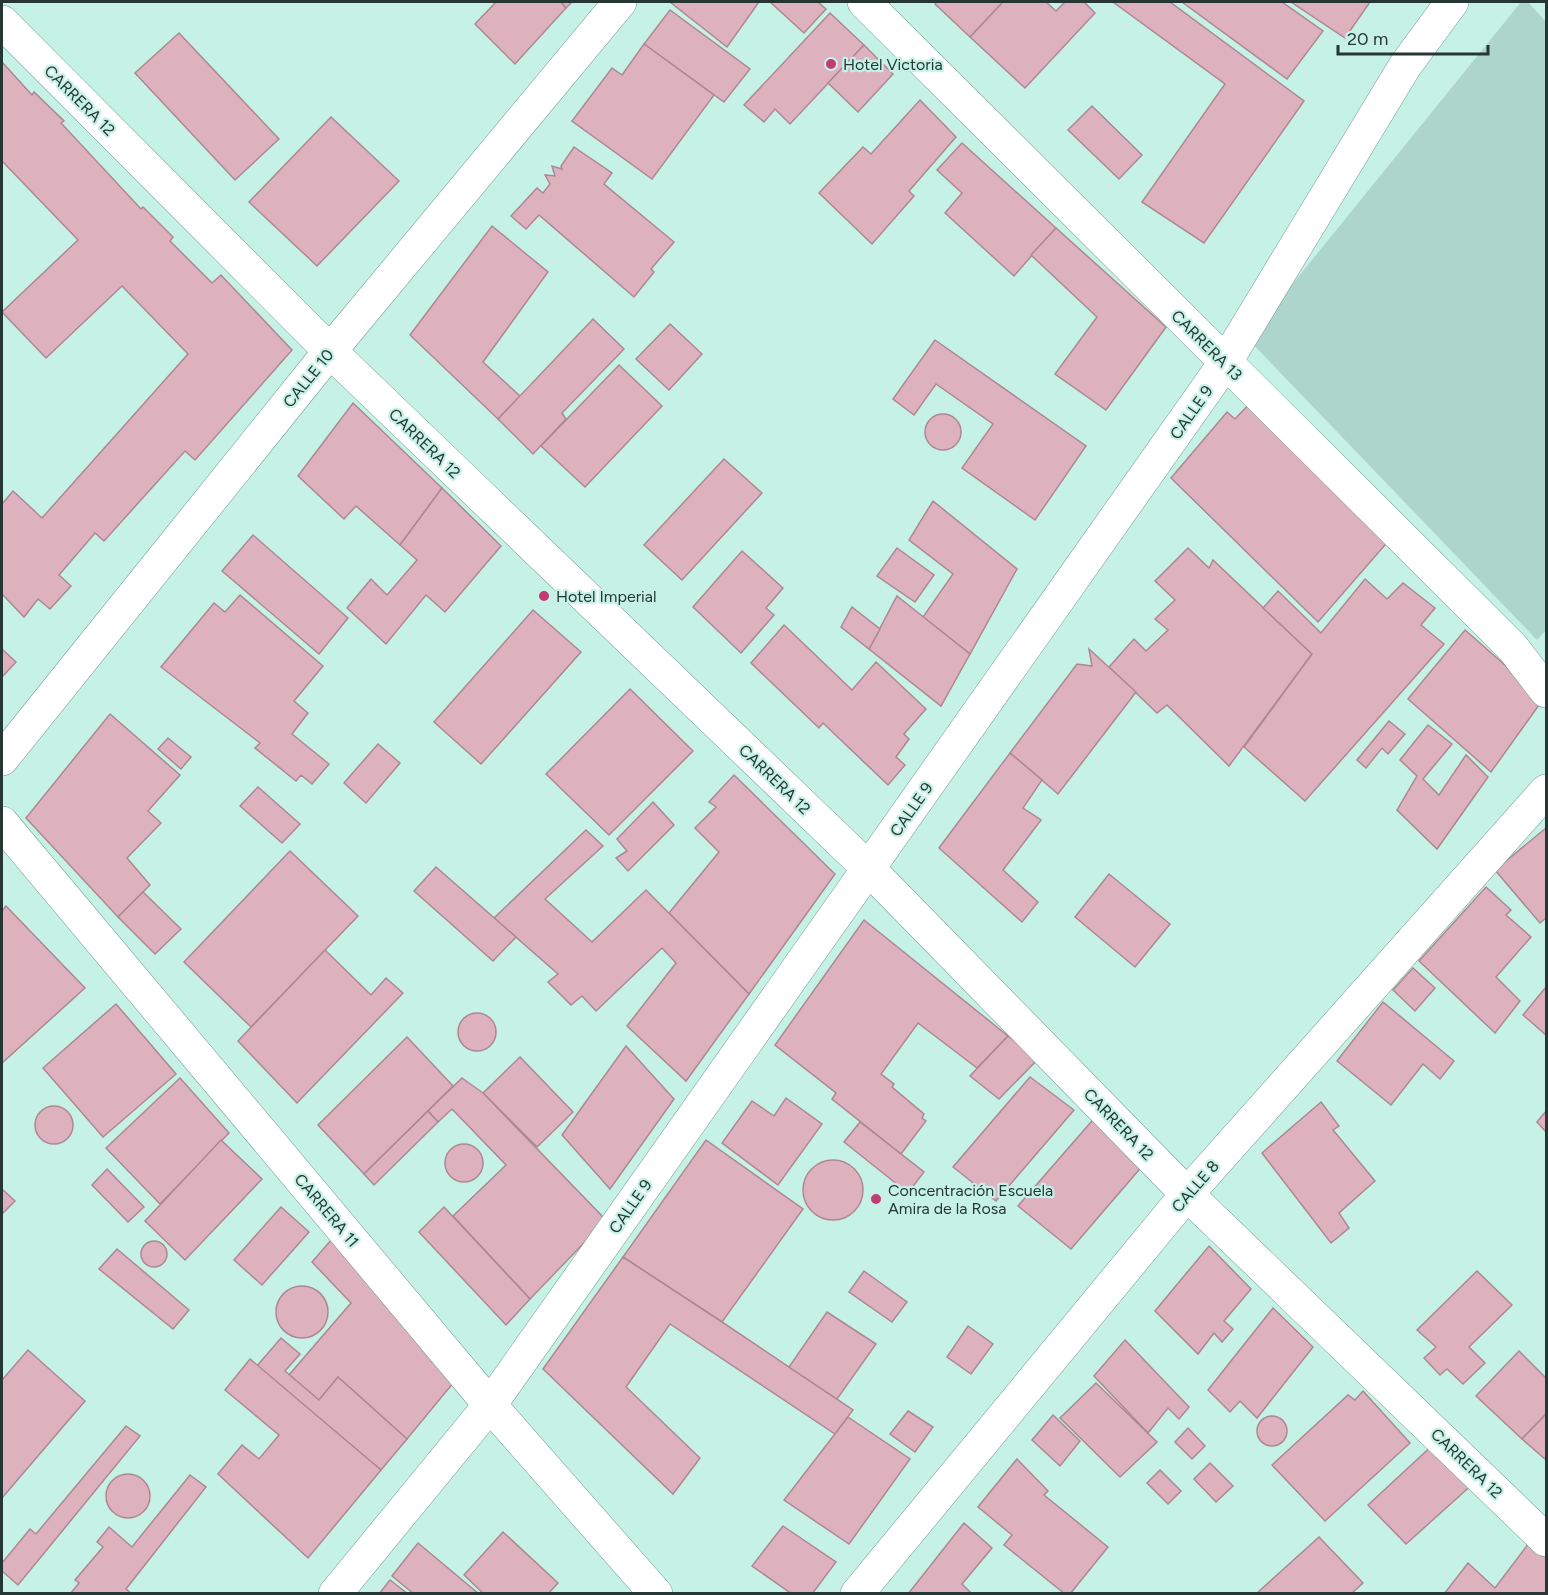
<svg xmlns="http://www.w3.org/2000/svg" width="1548" height="1595" font-family="Figtree,sans-serif">
<rect width="100%" height="100%" fill="#c6f2e6"/>
<polygon fill="#add5cb" points="1521,2 1528,2 1546,22 1546,630 1537,640 1248,339"/>
<g fill="#deb1be" stroke="#ad8893" stroke-width="1.5">
<polygon points="496,2 561,2 566,8 515,64 475,24"/>
<polygon points="561,2 572,2 566,8"/>
<polygon points="670,2 759,2 727,47"/>
<polygon points="770,2 818,2 826,9 804,33"/>
<polygon points="937,2 1003,2 970,37 935,4"/>
<polygon points="1003,2 1046,2 1056,11 1065,2 1084,2 1095,13 1025,88 970,37"/>
<polygon points="1113,2 1170,2 1304,101 1204,243 1142,202 1225,84"/>
<polygon points="1182,2 1282,2 1323,31 1287,79"/>
<polygon points="1291,2 1370,2 1345,38"/>
<polygon points="670,10 750,69 724,102 644,44"/>
<polygon points="830,13 864,45 790,124 775,109 764,122 744,105"/>
<polygon points="179,33 279,139 235,180 135,73"/>
<polygon points="644,44 714,95 652,179 572,121 612,68 622,75"/>
<polygon points="864,45 893,74 858,112 828,83"/>
<polygon points="2,62 32,95 34,92 64,121 61,123 141,209 143,207 173,237 170,241 212,283 221,275 292,350 195,460 185,451 104,541 95,533 59,575 71,586 50,609 38,599 24,617 2,594 2,504 13,491 42,518 188,354 122,286 46,358 2,312 78,240 2,161"/>
<polygon points="920,100 956,137 909,191 914,196 872,244 819,193 863,147 871,154"/>
<polygon points="1092,106 1142,155 1119,179 1068,130"/>
<polygon points="331,117 399,181 317,266 249,202"/>
<polygon points="962,143 1056,228 1014,276 945,213 962,193 937,170"/>
<polygon points="574,147 612,173 604,184 674,242 651,269 654,272 634,297 539,215 526,229 511,216 537,188 543,193 550,184 545,175 555,176 552,166 562,169 561,166"/>
<polygon points="492,226 548,272 483,362 520,396 498,419 410,335"/>
<polygon points="1056,228 1166,327 1106,410 1055,374 1097,317 1031,255"/>
<polygon points="593,319 624,349 562,413 566,419 533,454 498,419"/>
<polygon points="670,324 702,354 669,390 636,359"/>
<polygon points="935,340 1086,446 1035,520 962,468 993,424 936,384 914,415 893,399"/>
<polygon points="619,365 662,406 585,487 541,446"/>
<polygon points="1252,401 1391,538 1318,622 1171,478 1227,412 1235,419"/>
<polygon points="353,403 442,488 400,545 356,506 344,519 298,476"/>
<circle cx="943" cy="432" r="18"/>
<polygon points="724,459 762,493 682,580 644,545"/>
<polygon points="442,488 501,546 445,612 426,595 386,644 347,608 371,579 387,595 417,560 400,545"/>
<polygon points="933,501 1017,569 970,654 923,617 953,574 909,540"/>
<polygon points="253,535 348,618 319,654 222,571"/>
<polygon points="897,548 934,575 915,602 877,576"/>
<polygon points="1188,548 1209,568 1213,560 1312,654 1229,766 1167,705 1157,713 1109,667 1134,639 1146,651 1168,630 1155,619 1175,600 1155,581"/>
<polygon points="742,551 783,588 766,608 774,615 741,653 693,607"/>
<polygon points="1365,579 1387,599 1403,583 1435,608 1421,625 1444,644 1305,801 1244,747 1312,654 1263,608 1278,591 1321,633"/>
<polygon points="240,595 323,666 294,701 308,713 292,734 329,764 312,784 301,775 296,781 255,748 260,743 161,667 214,603 225,612"/>
<polygon points="897,596 970,654 941,706 869,649"/>
<polygon points="852,607 880,629 869,649 841,627"/>
<polygon points="533,610 581,652 481,764 434,722"/>
<polygon points="784,625 852,690 876,662 926,709 904,734 909,739 896,757 905,765 888,785 823,723 819,728 751,663"/>
<polygon points="1465,630 1506,666 1539,705 1491,772 1408,699"/>
<polygon points="2,649 16,662 2,677"/>
<polygon points="1089,649 1136,692 1058,794 1010,753 1077,664 1092,666"/>
<polygon points="630,689 693,751 609,835 546,774"/>
<polygon points="110,714 180,775 148,811 161,823 127,858 150,885 118,917 26,818"/>
<polygon points="1389,721 1405,734 1388,754 1382,748 1366,768 1357,760"/>
<polygon points="1428,725 1452,744 1423,779 1439,795 1466,755 1488,777 1437,849 1397,810 1417,776 1400,760"/>
<polygon points="168,738 191,757 181,769 158,749"/>
<polygon points="378,744 400,763 366,803 344,783"/>
<polygon points="1010,753 1042,780 1023,808 1041,820 1003,870 1038,902 1022,922 939,848"/>
<polygon points="734,775 835,874 749,994 669,913 719,852 695,828 716,807 709,802"/>
<polygon points="258,787 300,824 282,843 240,806"/>
<polygon points="653,802 674,825 628,871 616,858 627,851 617,839"/>
<polygon points="1546,828 1546,918 1540,923 1495,870"/>
<polygon points="586,830 603,846 545,899 592,942 646,890 749,994 686,1081 627,1026 676,963 662,948 596,1011 582,996 571,1005 548,982 558,974 494,918"/>
<polygon points="290,851 358,916 251,1027 184,962"/>
<polygon points="436,867 516,937 493,961 414,891"/>
<polygon points="1109,874 1170,924 1135,967 1075,917"/>
<polygon points="1486,887 1511,910 1506,915 1531,937 1496,977 1520,1001 1495,1033 1419,961"/>
<polygon points="143,892 181,929 155,954 118,917"/>
<polygon points="6,906 85,988 2,1063 2,911"/>
<polygon points="864,920 1008,1036 977,1068 918,1023 881,1074 894,1084 892,1087 924,1114 922,1118 926,1121 901,1154 832,1099 836,1093 775,1045"/>
<polygon points="325,950 371,995 386,978 403,993 297,1103 238,1041"/>
<polygon points="1413,968 1435,988 1415,1011 1393,990"/>
<polygon points="1546,987 1546,1035 1523,1015"/>
<polygon points="1383,1002 1454,1061 1440,1079 1423,1064 1391,1105 1337,1061"/>
<polygon points="116,1004 176,1074 103,1137 43,1068"/>
<circle cx="477" cy="1032" r="19"/>
<polygon points="1008,1036 1038,1059 999,1099 970,1076"/>
<polygon points="407,1037 453,1086 364,1174 318,1125"/>
<polygon points="626,1046 674,1099 610,1189 562,1135"/>
<polygon points="520,1057 573,1112 537,1147 483,1093"/>
<polygon points="1030,1077 1074,1110 996,1201 953,1167"/>
<polygon points="180,1078 229,1133 160,1204 106,1148"/>
<polygon points="462,1078 483,1093 606,1220 530,1299 453,1216 506,1165 452,1109 438,1122 428,1111"/>
<polygon points="786,1098 822,1124 778,1185 722,1143 752,1101 774,1116"/>
<polygon points="1321,1102 1339,1126 1333,1130 1375,1181 1339,1213 1349,1228 1331,1243 1262,1153"/>
<circle cx="54" cy="1125" r="19"/>
<polygon points="428,1111 438,1122 374,1185 364,1174"/>
<polygon points="1546,1111 1546,1132 1537,1122"/>
<polygon points="1097,1115 1150,1157 1071,1249 1018,1206"/>
<polygon points="860,1122 924,1172 908,1193 844,1142"/>
<polygon points="221,1140 262,1179 185,1260 145,1221"/>
<polygon points="706,1140 803,1209 722,1322 623,1257"/>
<circle cx="464" cy="1163" r="19"/>
<circle cx="833" cy="1190" r="30"/>
<polygon points="107,1169 144,1207 128,1222 92,1185"/>
<polygon points="2,1189 15,1201 2,1214"/>
<polygon points="281,1207 309,1232 262,1285 234,1260"/>
<polygon points="444,1207 530,1299 506,1325 419,1232"/>
<polygon points="332,1239 463,1371 407,1439 338,1377 319,1400 289,1375 351,1303 312,1262"/>
<circle cx="154" cy="1254" r="13"/>
<polygon points="1209,1246 1251,1289 1224,1321 1233,1329 1222,1342 1214,1333 1198,1354 1155,1311"/>
<polygon points="117,1249 189,1310 173,1329 99,1269"/>
<polygon points="623,1257 722,1322 853,1410 835,1434 670,1324 626,1387 700,1458 673,1494 543,1369"/>
<polygon points="864,1271 907,1302 892,1322 849,1292"/>
<polygon points="1477,1271 1512,1305 1469,1347 1485,1363 1463,1384 1447,1369 1440,1375 1424,1358 1436,1347 1417,1330"/>
<circle cx="302" cy="1312" r="26"/>
<polygon points="1273,1308 1313,1347 1257,1418 1240,1401 1230,1412 1208,1390"/>
<polygon points="827,1312 876,1344 837,1399 789,1367"/>
<polygon points="968,1326 993,1344 971,1374 947,1357"/>
<polygon points="281,1338 300,1354 285,1371 319,1400 338,1377 407,1439 381,1470 257,1366"/>
<polygon points="1125,1340 1189,1407 1179,1419 1168,1408 1148,1433 1094,1376"/>
<polygon points="28,1350 85,1401 2,1498 2,1380"/>
<polygon points="1519,1351 1546,1378 1546,1414 1522,1439 1476,1396"/>
<polygon points="250,1359 381,1470 308,1558 218,1474 242,1445 259,1459 279,1435 225,1390"/>
<polygon points="1096,1383 1157,1442 1120,1477 1060,1418"/>
<polygon points="1363,1391 1410,1443 1325,1521 1272,1465 1348,1395 1355,1400"/>
<polygon points="908,1411 933,1427 915,1452 890,1434"/>
<polygon points="1546,1414 1546,1457 1545,1459 1522,1439"/>
<polygon points="1053,1415 1080,1441 1060,1466 1032,1440"/>
<circle cx="1272" cy="1431" r="15"/>
<polygon points="848,1417 910,1459 849,1544 784,1500"/>
<polygon points="126,1426 140,1436 18,1585 2,1571 2,1563 30,1529 36,1534"/>
<polygon points="1188,1428 1205,1446 1192,1459 1175,1442"/>
<polygon points="1436,1442 1475,1482 1406,1544 1368,1505"/>
<polygon points="1017,1459 1048,1491 1044,1495 1108,1547 1070,1594 1065,1594 1004,1545 1012,1535 978,1507"/>
<polygon points="1210,1463 1233,1486 1216,1502 1194,1479"/>
<polygon points="1160,1470 1181,1491 1168,1504 1147,1483"/>
<circle cx="128" cy="1496" r="22"/>
<polygon points="190,1475 206,1487 126,1589 132,1594 70,1594 79,1583 75,1580 103,1547 97,1542 109,1527 132,1547"/>
<polygon points="964,1523 992,1548 962,1584 972,1594 908,1594"/>
<polygon points="783,1526 836,1562 812,1594 792,1594 752,1566"/>
<polygon points="503,1532 558,1583 548,1594 484,1594 464,1575"/>
<polygon points="1319,1537 1363,1583 1351,1594 1256,1594"/>
<polygon points="1532,1539 1546,1554 1546,1594 1444,1594 1468,1563 1495,1588"/>
<polygon points="418,1543 479,1594 414,1594 392,1576"/>
<polygon points="390,1580 408,1594 379,1594"/>
</g>
<g fill="none" stroke-linecap="round" stroke-linejoin="round">
<defs>
<g id="minor">
<polyline points="864,2 1513,648 1546,691"/>
<polyline points="2,22 330,351 869,869 1187,1194 1546,1540"/>
<polyline points="2,759 330,351 620,2"/>
<polyline points="2,823 490,1405 656,1594"/>
<polyline points="335,1594 490,1405 1225,363 1405,66 1452,2"/>
<polyline points="857,1594 1187,1194 1546,791"/>
</g>
</defs>
<use href="#minor" stroke="#729c91" stroke-width="34"/>
<use href="#minor" stroke="#fff" stroke-width="33"/>
</g>
<g fill="#c43a72" stroke="#c6f2e6" stroke-width="2">
<circle cx="831" cy="64" r="6"/>
<circle cx="544" cy="596" r="6"/>
<circle cx="876" cy="1199" r="6"/>
</g>
<g text-anchor="middle" stroke-width="4.5" stroke-linejoin="round" paint-order="stroke">
<g font-size="16" fill="#263733" stroke="#c6f2e6" text-anchor="start">
<text x="843" y="70">Hotel Victoria</text>
<text x="556" y="602">Hotel Imperial</text>
<text x="888" y="1196">Concentración Escuela<tspan x="888" dy="18">Amira de la Rosa</tspan></text>
</g>
<g font-size="16" fill="#263733" stroke="#c6f2e6">
<text transform="translate(80 100) rotate(45)" y="6">CARRERA 12</text>
<text transform="translate(1207 345) rotate(45)" y="6">CARRERA 13</text>
<text transform="translate(308 378) rotate(-51)" y="6">CALLE 10</text>
<text transform="translate(1191 412) rotate(-55)" y="6">CALLE 9</text>
<text transform="translate(425 443) rotate(44)" y="6">CARRERA 12</text>
<text transform="translate(775 779) rotate(44)" y="6">CARRERA 12</text>
<text transform="translate(911 809) rotate(-55)" y="6">CALLE 9</text>
<text transform="translate(1119 1124) rotate(46)" y="6">CARRERA 12</text>
<text transform="translate(1195 1186) rotate(-49)" y="6">CALLE 8</text>
<text transform="translate(630 1206) rotate(-55)" y="6">CALLE 9</text>
<text transform="translate(327 1210) rotate(50)" y="6">CARRERA 11</text>
<text transform="translate(1467 1463) rotate(44)" y="6">CARRERA 12</text>
</g>
</g>
<rect width="1548" height="1595" fill="none" stroke="#263733" stroke-width="6"/>
<path d="M1338 45v9h150v-9" fill="none" stroke="#263733" stroke-width="3"/>
<text x="1347" y="45" font-size="18" fill="#263733" stroke="#c6f2e6" stroke-width="4.5" paint-order="stroke">20 m</text>
</svg>
